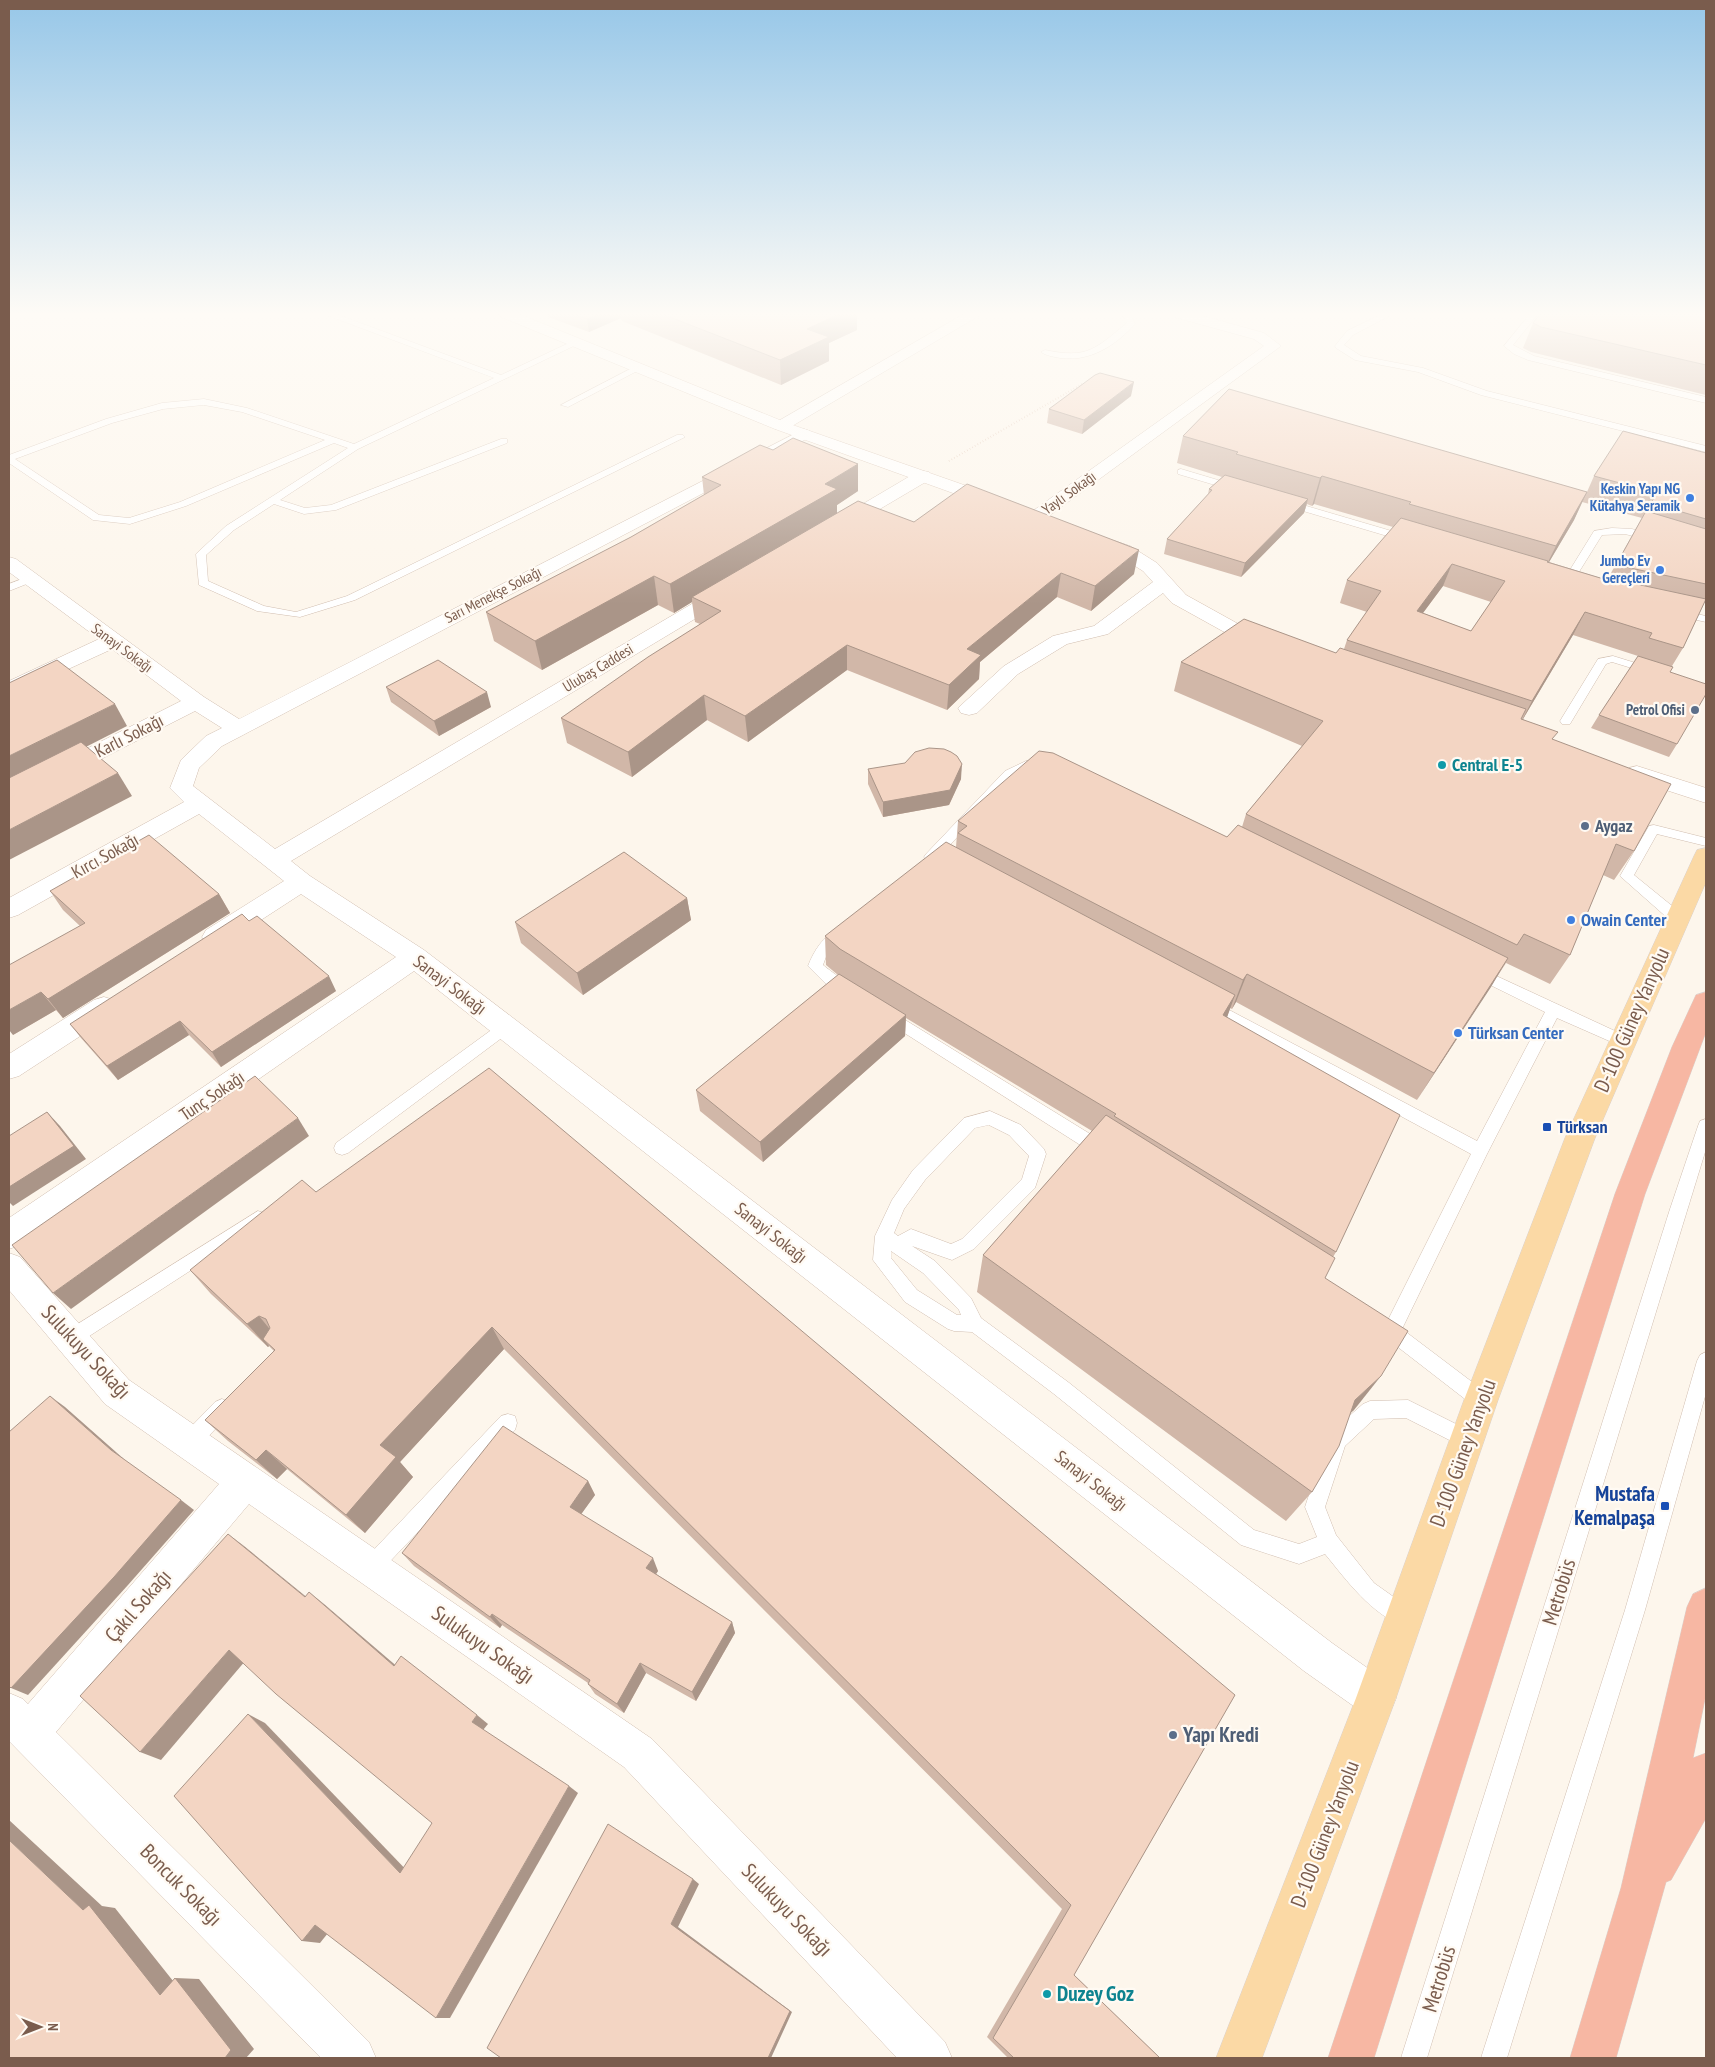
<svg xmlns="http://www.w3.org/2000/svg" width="1715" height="2067" font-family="'PT Sans Narrow',sans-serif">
<rect width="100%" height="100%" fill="#fdf6ec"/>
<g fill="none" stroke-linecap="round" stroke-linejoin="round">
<defs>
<g id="lane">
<path d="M324,314h12l165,61 72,-34 7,2 -222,106 -78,51 25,8 26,-3 170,-66h6v4l-171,67 -32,4 -30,-10 -40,26 -28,25 2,26 56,25 32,6 51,-16 330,-161h6l2,2 -330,163 -55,17 -43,-6 -58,-26 -3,-31 30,-28 122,-78 -14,-5 -148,63 -56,18 -37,-4 -84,-57v-8l97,-36 56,-16 42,-4 43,9 107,36 140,-66zM204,405l38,7 83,28 -145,62 -51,16 -30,-3 -84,-56 97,-36 51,-14z"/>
<path d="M1122,314h8l5,10c-21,23 -48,40 -80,33 -5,-1 -10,-2 -14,-5l4,-2c43,9 50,-1 82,-27z"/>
<polygon points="1382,314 1393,314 1353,335 1344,345 1361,356 1423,368 1487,391 1706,446 1706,452 1481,395 1418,372 1355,360 1336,348 1335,346 1347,331"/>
<polygon points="1530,314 1538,314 1513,345 1534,356 1706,397 1706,403 1528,360 1514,354 1504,346"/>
<polygon points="636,366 643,368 568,407 561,405"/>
<polygon points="1181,469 1238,486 1240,488 1235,491 1178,474 1178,470"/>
<polygon points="1286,500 1412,537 1413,539 1412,541 1404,541 1283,505 1281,503"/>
<polygon points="1612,528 1632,529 1657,536 1658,538 1653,541 1625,534 1602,535 1569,588 1561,588 1560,586 1594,531"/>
<polygon points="30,576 35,579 34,581 9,591 9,584"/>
<polygon points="1678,610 1706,616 1706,622 1674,615 1673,613"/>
<polygon points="1613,656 1655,669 1657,671 1651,674 1612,662 1606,664 1570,724 1562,724 1560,721 1598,659"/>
<polygon points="1035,760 1041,764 1039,767 1032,768 1013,777 936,860 926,860 924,857 926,854 1005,771 1026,761"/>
<polygon points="1654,825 1706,838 1706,846 1657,834 1634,875 1682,914 1684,918 1682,922 1672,922 1620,876 1649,826"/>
<path d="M839,930l5,1 2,4 -19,19 -4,11c6,5 30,22 32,26l-2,4 -5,2 -19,-10 -21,-21c6,-15 15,-31 31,-36z"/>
<polygon points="1477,967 1628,1037 1631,1041 1628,1045 1623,1047 1557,1018 1487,1154 1402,1329 1488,1394 1490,1400 1488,1406 1481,1409 1474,1406 1381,1334 1378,1328 1381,1322 1388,1320 1471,1154 1206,1011 1204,1007 1206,1003 1211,1001 1216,1003 1477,1141 1545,1012 1472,976 1470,972 1472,968"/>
<polygon points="889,1010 1108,1145 1110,1150 1108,1155 1102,1157 1096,1155 884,1020 882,1016 884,1012"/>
<polygon points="506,1021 511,1023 513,1027 511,1031 348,1153 342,1155 336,1153 334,1148 336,1143 501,1023"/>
<path d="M990,1111l31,14 23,24 2,5 -11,34 -61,61 -22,11 -40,-14 23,15 36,37 10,20 87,64 186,148 45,14 18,-7 -12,-30 22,-67 3,-7 33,-29 7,-3 38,-1 66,33 3,7 -3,7 -7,2 -61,-31 -32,1 -29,27 -20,61 11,28 38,48 38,27 3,7 -3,7 -7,3c-35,-14 -57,-45 -80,-73l-26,10 -58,-19 -187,-151 -82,-62 -18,-1 -6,-2 -43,-27 -32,-42 2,-24 17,-36 21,-30 51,-52zM989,1125l20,10 20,21 -7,23 -60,60 -11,5 -40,-15 -13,7 -4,-3 10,-24 21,-29 50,-52zM891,1251l32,22 36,37 2,5h-4l-40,-25 -26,-32z"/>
<polygon points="1706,1119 1706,1149 1427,2058 1401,2058 1670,1209 1698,1126 1700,1121"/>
<polygon points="258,1211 264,1213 266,1218 264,1223 77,1344 71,1346 65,1344 62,1338 65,1332"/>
<polygon points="1706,1352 1706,1393 1645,1610 1507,2058 1481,2058 1625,1610 1697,1361 1700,1355"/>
<polygon points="222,1399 229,1402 231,1408 229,1414 197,1449 190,1451 183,1449 180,1442 183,1435 215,1402"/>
<polygon points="508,1414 515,1416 517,1423 515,1430 378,1574 371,1577 364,1574 361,1567 364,1560 501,1416"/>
</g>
<g id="street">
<polygon points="964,314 982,314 787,429 775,429 773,426 775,423"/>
<polygon points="1172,314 1196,314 1264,333 1281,346 1042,521 1036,522 1030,521 1027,517 1030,513 1264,346 1254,339 1174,317"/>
<polygon points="804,429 810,431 812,434 810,437 222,746 199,768 193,786 275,849 719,588 726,586 733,588 736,592 733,596 291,861 310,876 424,950 1332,1643 1390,1684 1396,1698 1390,1712 1376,1718 1362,1712 1304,1671 414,971 20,1245 9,1249 9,1218 396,957 301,894 224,944 215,946 206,944 202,937 206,930 284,881 199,814 18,915 9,918 9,898 184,802 170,788 181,760 206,736 222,728 195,711 17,802 9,805 9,788 181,701 112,649 16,693 9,695 9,681 99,639 9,572 9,557 16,559 204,697 239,719"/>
<polygon points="923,471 929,472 932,476 929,480 846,529 840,530 834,529 831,525 834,521 917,472"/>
<polygon points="1164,577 1171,579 1174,583 1171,587 1108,634 1067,644 1018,674 977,713 969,715 961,713 958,708 1004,666 1053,636 1094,626 1157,579"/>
<polygon points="104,997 114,1000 118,1007 114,1014 19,1076 9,1079 9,1054 94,1000"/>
<polygon points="9,1253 20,1257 129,1380 652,1739 945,2042 952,2058 897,2058 624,1767 249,1504 56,1732 369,2042 376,2058 321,2058 9,1741 9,1693 23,1699 28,1704 219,1484 105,1404 9,1290"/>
</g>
<g id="secondary">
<polygon points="499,314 519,314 787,423 1001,498 1004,502 1001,506 995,507 989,506 775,429 501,317"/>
<polygon points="1103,537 1130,546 1157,563 1186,595 1269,641 1272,645 1269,649 1262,651 1255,649 1172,603 1143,571 1116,554 1096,547 1094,543 1096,539"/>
<polygon points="1637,766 1706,788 1706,803 1629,778 1626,773 1629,768"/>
</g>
<polygon id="primary" points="1706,848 1706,882 1595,1138 1498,1400 1396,1698 1262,2058 1216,2058 1356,1698 1464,1400 1565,1138 1694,856 1697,850"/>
<g id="highway">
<polygon points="1706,992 1706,1032 1645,1194 1374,2058 1328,2058 1615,1194 1672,1047 1696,995"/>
<polygon points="1706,1588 1706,1694 1693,1758 1706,1753 1706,1818 1671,1880 1666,1882 1616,2058 1570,2058 1621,1888 1687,1607 1693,1594"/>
</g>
</defs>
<use href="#lane" stroke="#d1beb0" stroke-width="1"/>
<use href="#street" stroke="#d1beb0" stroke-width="1"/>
<use href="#secondary" stroke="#d6c0b0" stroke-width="1"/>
<use href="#primary" stroke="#dad1cd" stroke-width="1"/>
<use href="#highway" stroke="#dad1cd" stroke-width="1"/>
<polyline stroke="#d9b8a5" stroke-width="2" stroke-dasharray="0.5 2.5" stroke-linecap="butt" points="949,461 1084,383"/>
<use href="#lane" fill="#fff" fill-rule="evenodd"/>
<use href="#street" fill="#fff" fill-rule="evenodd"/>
<use href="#secondary" fill="#fff" fill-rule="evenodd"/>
<use href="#primary" fill="#fbd9a5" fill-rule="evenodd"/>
<use href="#highway" fill="#f7b7a3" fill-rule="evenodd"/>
</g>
<g fill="#d1b7a8" fill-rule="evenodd">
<polygon points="548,314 857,314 857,330 829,343 829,361 781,385 622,321 621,318 589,332 548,317"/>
<polygon points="1706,314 1706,395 1531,352 1523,348 1533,323"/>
<polygon points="1131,396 1082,434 1047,423 1049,409"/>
<path d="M1183,436l404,56 7,-16 112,-23v146l-23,49 -11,18 -2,6 7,72 -8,13 -78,-29 8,-13 39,-59 -65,-21 -50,84 31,21 80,111 -20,29 -11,-5 -33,80 -20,29 -44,-21 -89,137 -181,-98 -4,7 -2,-1 -3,9 109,235 -3,5 -8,21 29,132 -4,3 -38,79 -26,29 -309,-229 6,-37 109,-124 -186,-113 -1,18 -142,126 -63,-51 -4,-21 142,-115 -12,-10 -1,-29 131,-89 2,-26 269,16 15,-10 4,-13 56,-68 -128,-55 7,-29 155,-9 8,-4 3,-9 20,-28 -27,-9 7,-23 46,-53 -79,-23 -2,2 -5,-2 -3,9 -63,64 -77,-23 3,-15 41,-45 1,-5 13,-12 -45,-14zM1582,502l60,16 -35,62 -58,-18 25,-42zM1443,586l48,16 -20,29 -48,-18z"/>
<polygon points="702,477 858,491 837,505 837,513 914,522 1134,574 1091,611 1057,597 980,662 979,679 947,710 847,670 748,742 707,720 632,777 567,743 561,718 700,624 695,622 692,602 674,613 658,605 542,670 494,641 486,612 631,537 704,495"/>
<polygon points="386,687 491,707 439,736 391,702"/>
<polygon points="868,769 961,779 949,805 883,817 868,784"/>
<polygon points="50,891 219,894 230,913 63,1018 56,1010 13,1035 80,926 63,910"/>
<polygon points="687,898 691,920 583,995 521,943 515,922"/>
<polygon points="336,991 221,1067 189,1035 118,1080 81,1038 70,1024"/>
<polygon points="316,1192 1235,1695 1074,1975 1160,2058 1008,2058 987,2037 1062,1909 504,1349 400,1462 413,1477 365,1533 287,1469 277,1479 228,1441 205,1420 274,1351 269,1346 268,1347 211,1294 190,1270"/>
<polygon points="588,1481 595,1495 581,1514 658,1571 656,1574 732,1622 735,1633 696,1701 646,1673 624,1713 595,1694 588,1684 588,1683 502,1625 500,1628 414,1566 402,1553"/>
</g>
<g fill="#aa9588">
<polygon points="599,314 621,314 621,318 589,332 587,319"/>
<polygon points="839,314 857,314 857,330 829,343 829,361 781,385 780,360 807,329"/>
<polygon points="1134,382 1131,396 1082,434 1084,420"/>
<polygon points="858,464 858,491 837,505 837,517 692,597 692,602 674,613 670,584 825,484"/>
<polygon points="1322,476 1314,504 1312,506 1320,478"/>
<polygon points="1587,492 1574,520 1542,574 1556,546"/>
<polygon points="1308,499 1304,513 1241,577 1245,563"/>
<polygon points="1139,550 1134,574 1091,611 1095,586"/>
<polygon points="1452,564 1443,586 1408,633 1417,611"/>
<polygon points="1061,573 1057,597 980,662 979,679 947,710 949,685 967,649"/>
<polygon points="654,576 658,605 542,670 535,641"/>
<polygon points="1585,612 1573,635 1520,724 1532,701"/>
<polygon points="847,645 847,670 748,742 745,716"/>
<polygon points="487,692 491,707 439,736 434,721"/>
<polygon points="704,695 707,720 632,777 628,752"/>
<polygon points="115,704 127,726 9,786 9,756"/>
<polygon points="962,764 961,779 949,805 883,817 883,802"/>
<polygon points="118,773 132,796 9,860 9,830"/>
<polygon points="219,894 230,913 63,1018 48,999"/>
<polygon points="687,898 691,920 583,995 577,973"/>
<polygon points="1508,958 1491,987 1417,1100 1434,1073"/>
<polygon points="1247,974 1236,1002 1232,1009 1243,980"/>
<polygon points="329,976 336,991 221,1067 212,1052"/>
<polygon points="41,992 56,1010 13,1035 9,1030 9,1010"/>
<polygon points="1235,995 1225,1023 1223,1015"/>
<polygon points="906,1015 905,1036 763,1162 760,1142"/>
<polygon points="180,1021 189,1035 118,1080 107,1066"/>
<polygon points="47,1112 60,1126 86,1159 13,1206 9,1202 9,1187"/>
<polygon points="298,1118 309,1136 71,1309 53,1293"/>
<polygon points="259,1316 278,1339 263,1339 269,1346 268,1347 247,1324"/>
<polygon points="492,1327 504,1349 400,1462 413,1477 365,1533 346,1515 380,1445"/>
<polygon points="1381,1376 1354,1410 1328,1432 1355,1400"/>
<polygon points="50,1396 65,1407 125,1460 111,1450"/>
<polygon points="266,1450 287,1469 277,1479 256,1460"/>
<polygon points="588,1481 595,1495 577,1520 570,1507"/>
<polygon points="181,1500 194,1510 128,1585 28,1695 11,1688"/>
<polygon points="228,1534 244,1546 320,1608 305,1597"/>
<polygon points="653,1558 658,1571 652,1580 646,1568"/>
<polygon points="309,1592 324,1604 407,1675 394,1666"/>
<polygon points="492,1614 502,1625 500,1628 490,1617"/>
<polygon points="732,1622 735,1633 696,1701 692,1692"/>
<polygon points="229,1650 246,1660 161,1760 140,1752"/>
<polygon points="640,1663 646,1673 624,1713 617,1704"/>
<polygon points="248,1714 265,1723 414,1878 400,1873"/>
<polygon points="477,1715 488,1724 483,1730 472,1722"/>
<polygon points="569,1786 578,1793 450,2018 436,2018"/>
<polygon points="9,1820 102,1906 115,1908 185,1996 160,1995 83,1910 9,1840"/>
<polygon points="693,1879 699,1884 678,1927 792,2012 771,2058 768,2058 671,1924"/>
<polygon points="315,1925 332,1928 320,1943 302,1941"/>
<polygon points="175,1978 199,1979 254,2049 246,2058 225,2058"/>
</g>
<g fill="#f3d5c3" stroke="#aa9588" fill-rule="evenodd">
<polygon points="573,314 599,314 587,319"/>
<polygon points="662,314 839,314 807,329 829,337 780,360"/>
<polygon points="1540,314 1706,314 1706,365 1541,327 1533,323"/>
<polygon points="1100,373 1134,382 1084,420 1049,409 1095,375"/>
<polygon points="1229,389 1587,492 1556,546 1409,504 1411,502 1322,476 1320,478 1236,454 1238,452 1183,436"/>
<polygon points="1623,431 1706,453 1706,519 1651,503 1657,493 1594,476"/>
<polygon points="793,438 858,464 825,484 837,489 670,584 654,576 535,641 486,612 631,537 721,485 702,477 760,445 773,450"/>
<polygon points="1225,475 1308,499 1245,563 1167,539 1212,490 1209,489"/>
<polygon points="967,484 1139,550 1095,586 1061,573 967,649 981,655 949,685 847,645 745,716 704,695 628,752 561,718 648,657 721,611 692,597 858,501 914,522"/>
<polygon points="1646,511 1706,529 1706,584 1616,565"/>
<path d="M1401,518l147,43 -1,1 60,18 1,-2 98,21 -23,49 -34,-10 3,-5 -67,-21 -53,89 -185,-61 34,-49 -34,-11zM1452,564l53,17 -34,50 -54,-20z"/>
<polygon points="1244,619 1336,653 1340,648 1526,709 1521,719 1558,732 1552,739 1671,784 1634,851 1616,844 1570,955 1524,934 1517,945 1246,814 1323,721 1181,662"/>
<polygon points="1638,656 1673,667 1670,672 1706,684 1706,694 1677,744 1599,715"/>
<polygon points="57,660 115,704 9,756 9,683"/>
<polygon points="438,660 487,692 434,721 386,687"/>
<polygon points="81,742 118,773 9,830 9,778"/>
<polygon points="929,748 944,749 951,752 957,756 962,764 950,790 883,802 868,769 905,763 915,752"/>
<polygon points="1039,751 1053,753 1227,837 1238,825 1508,958 1434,1073 1247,974 1243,980 958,833 967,826 958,821"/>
<polygon points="149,835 219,894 48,999 41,992 9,1010 9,965 85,923 50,891"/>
<polygon points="946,842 1235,995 1223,1015 1400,1115 1336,1252 1114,1116 1116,1114 840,949 825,936"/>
<polygon points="624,852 687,898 577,973 515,922"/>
<polygon points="242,914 249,921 257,916 329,976 212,1052 180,1021 107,1066 70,1024"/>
<polygon points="839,974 906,1015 760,1142 696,1090"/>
<polygon points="489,1068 1235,1695 1074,1975 1160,2058 1014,2058 993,2038 1071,1905 492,1327 380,1445 396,1457 346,1515 266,1450 256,1460 205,1420 275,1350 263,1339 270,1328 266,1319 259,1316 247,1324 190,1270 302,1180 316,1192"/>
<polygon points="255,1076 298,1118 53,1293 12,1245"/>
<polygon points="47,1112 74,1146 9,1187 9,1136"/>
<polygon points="1106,1115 1335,1258 1325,1278 1408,1331 1381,1376 1355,1400 1339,1446 1312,1492 983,1255"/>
<polygon points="50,1396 111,1450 181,1500 114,1577 11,1688 9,1686 9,1432"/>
<polygon points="503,1426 588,1481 570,1507 653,1558 646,1568 732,1622 692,1692 640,1663 617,1704 588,1684 590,1680 492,1614 490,1617 402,1553"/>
<polygon points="228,1534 305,1597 309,1592 394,1666 401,1656 477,1715 472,1722 569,1786 436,2018 315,1925 302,1941 174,1796 248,1714 400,1873 432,1823 276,1694 229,1650 140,1752 80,1696"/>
<polygon points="608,1824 693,1879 671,1924 790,2011 768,2058 501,2058 487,2048"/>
<polygon points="9,1840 83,1910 89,1905 160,1995 175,1978 231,2050 225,2058 9,2058"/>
</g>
<linearGradient id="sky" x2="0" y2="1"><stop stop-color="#97c7e8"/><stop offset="0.52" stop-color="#fefbf6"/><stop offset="1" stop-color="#fefbf6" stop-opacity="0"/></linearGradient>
<rect width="1715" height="604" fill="url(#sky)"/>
<g fill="#3f7fe0" stroke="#fffaf3" stroke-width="2">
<circle cx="1690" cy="498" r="5"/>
<circle cx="1660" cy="570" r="5"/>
<circle cx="1571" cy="920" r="5"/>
<circle cx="1458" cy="1033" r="5"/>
</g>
<g fill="#5c6f8a" stroke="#fffaf3" stroke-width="2">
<circle cx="1695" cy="710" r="5"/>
<circle cx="1585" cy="826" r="5"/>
<circle cx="1173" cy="1735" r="5"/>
</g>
<g fill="#0f9aa8" stroke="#fffaf3" stroke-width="2">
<circle cx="1442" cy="765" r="5"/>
<circle cx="1047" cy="1994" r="5"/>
</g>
<g fill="#1a4fb4" stroke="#fffaf3" stroke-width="2">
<rect x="1542" y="1122" width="10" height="10" rx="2.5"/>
<rect x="1660" y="1501" width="10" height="10" rx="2.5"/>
</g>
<g text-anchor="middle" stroke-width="4.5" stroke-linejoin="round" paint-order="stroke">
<g font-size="15" font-weight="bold" fill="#366cbe" stroke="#fffaf3" text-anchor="end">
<text x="1680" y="494">Keskin Yapı NG<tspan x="1680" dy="17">Kütahya Seramik</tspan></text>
<text x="1650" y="566">Jumbo Ev<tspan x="1650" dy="17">Gereçleri</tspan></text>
</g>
<g font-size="15" fill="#7a5c4d" stroke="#fffaf3">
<text transform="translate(1069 493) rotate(-36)" y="5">Yaylı Sokağı</text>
<text transform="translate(493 595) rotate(-27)" y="5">Sarı Menekşe Sokağı</text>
<text transform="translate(122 648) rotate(36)" y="5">Sanayi Sokağı</text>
<text transform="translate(598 668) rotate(-31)" y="5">Ulubaş Caddesi</text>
</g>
<g font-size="15" font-weight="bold" fill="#4e5e75" stroke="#fffaf3" text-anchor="end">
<text x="1685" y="715">Petrol Ofisi</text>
</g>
<g font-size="18" fill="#7a5c4d" stroke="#fffaf3">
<text transform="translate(129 736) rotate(-27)" y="6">Karlı Sokağı</text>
<text transform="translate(105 856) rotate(-29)" y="6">Kırcı Sokağı</text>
<text transform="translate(450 985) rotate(37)" y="6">Sanayi Sokağı</text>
<text transform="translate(212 1096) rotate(-34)" y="6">Tunç Sokağı</text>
<text transform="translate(771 1233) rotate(38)" y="6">Sanayi Sokağı</text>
<text transform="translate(1091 1481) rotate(38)" y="6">Sanayi Sokağı</text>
</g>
<g font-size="18" font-weight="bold" fill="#0d838f" stroke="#fffaf3" text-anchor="start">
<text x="1452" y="771">Central E-5</text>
</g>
<g font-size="18" font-weight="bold" fill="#4e5e75" stroke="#fffaf3" text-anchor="start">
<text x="1595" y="832">Aygaz</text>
</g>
<g font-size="18" font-weight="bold" fill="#366cbe" stroke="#fffaf3" text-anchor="start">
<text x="1581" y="926">Owain Center</text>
<text x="1468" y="1039">Türksan Center</text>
</g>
<g font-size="18" font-weight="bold" fill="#164399" stroke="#fffaf3" text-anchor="start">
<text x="1557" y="1133">Türksan</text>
</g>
<g font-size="21" fill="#7a5c4d" stroke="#fffaf3">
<text transform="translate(1632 1020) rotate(-66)" y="7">D-100 Güney Yanyolu</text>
<text transform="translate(86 1352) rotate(47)" y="7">Sulukuyu Sokağı</text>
<text transform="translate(1463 1453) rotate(-70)" y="7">D-100 Güney Yanyolu</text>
<text transform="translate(1559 1592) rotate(-73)" y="7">Metrobüs</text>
<text transform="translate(138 1606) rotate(-49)" y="7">Çakıl Sokağı</text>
<text transform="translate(483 1645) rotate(35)" y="7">Sulukuyu Sokağı</text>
<text transform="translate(1325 1834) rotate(-69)" y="7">D-100 Güney Yanyolu</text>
<text transform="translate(181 1885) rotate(45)" y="7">Boncuk Sokağı</text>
<text transform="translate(787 1910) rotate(46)" y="7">Sulukuyu Sokağı</text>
<text transform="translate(1439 1979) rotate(-73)" y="7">Metrobüs</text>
</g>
<g font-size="21" font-weight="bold" fill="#164399" stroke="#fffaf3" text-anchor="end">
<text x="1655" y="1501">Mustafa<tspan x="1655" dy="24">Kemalpaşa</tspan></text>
</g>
<g font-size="21" font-weight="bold" fill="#4e5e75" stroke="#fffaf3" text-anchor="start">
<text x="1183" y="1742">Yapı Kredi</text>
</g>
<g font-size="21" font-weight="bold" fill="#0d838f" stroke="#fffaf3" text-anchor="start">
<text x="1057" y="2001">Duzey Goz</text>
</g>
</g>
<rect width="1715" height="2067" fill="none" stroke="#7a5c4d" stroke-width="20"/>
<g transform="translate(40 2027) rotate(90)" stroke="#fffaf3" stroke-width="4" paint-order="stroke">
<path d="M0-4L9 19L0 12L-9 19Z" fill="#7a5c4d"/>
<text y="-8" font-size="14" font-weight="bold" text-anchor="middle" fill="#7a5c4d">N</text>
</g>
</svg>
